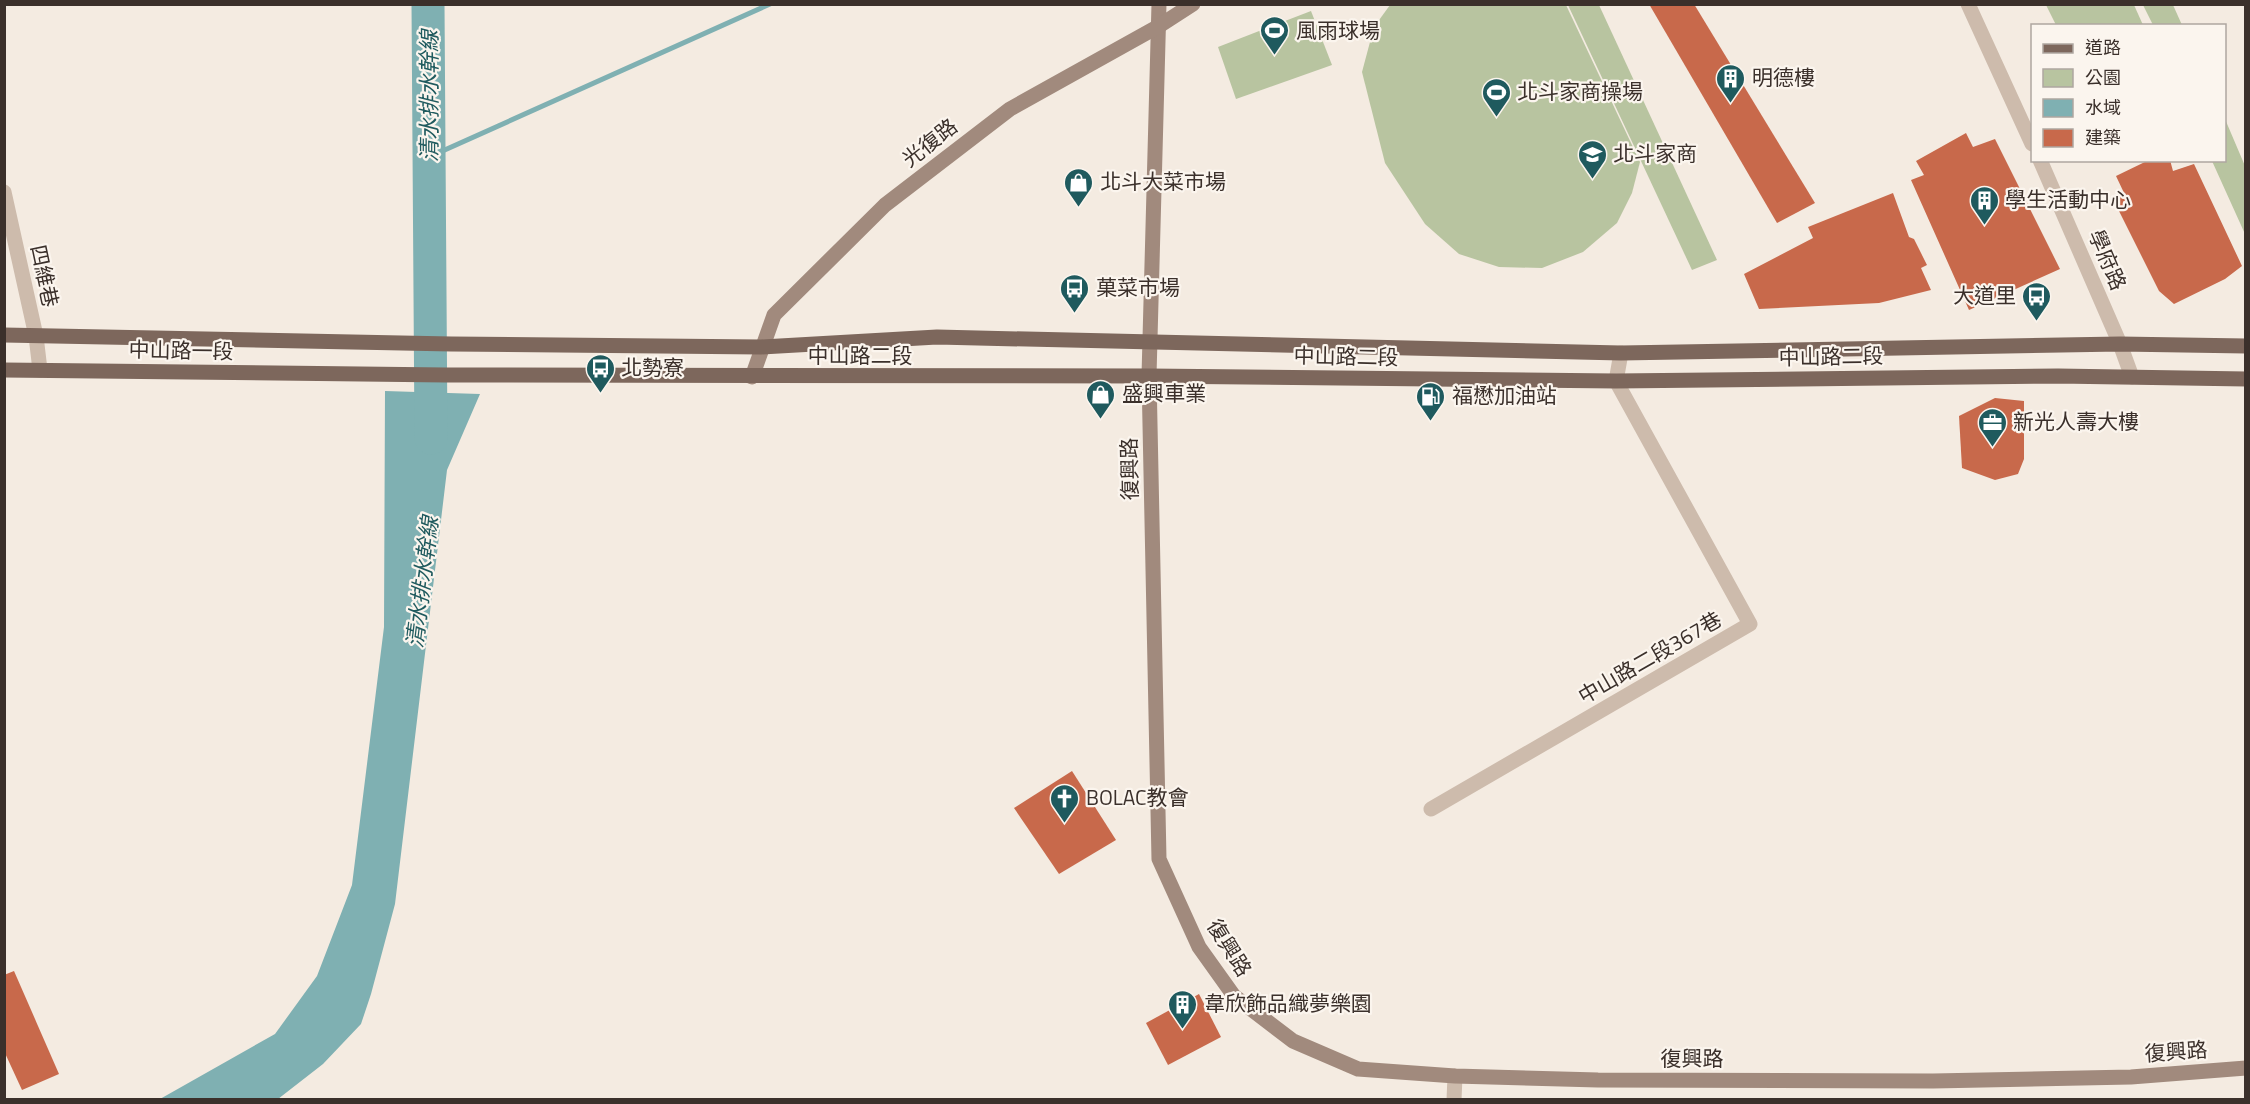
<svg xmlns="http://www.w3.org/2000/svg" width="2250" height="1104" font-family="'Titillium Web','Noto Sans TC',sans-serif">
<rect width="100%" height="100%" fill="#f4ebe1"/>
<g fill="#b8c4a0">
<polygon points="1390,5 1566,5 1640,162 1632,193 1617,223 1583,252 1542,268 1499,267 1459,254 1425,224 1385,163 1362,72 1374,27"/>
<polygon points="1568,5 1599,5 1717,260 1692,270"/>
<polygon points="2046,5 2134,5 2143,25 2056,25"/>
<polygon points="2143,5 2173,5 2182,25 2153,25"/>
<polygon points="1311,11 1332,65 1236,99 1218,47"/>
<polygon points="2225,119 2245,166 2245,234 2212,161 2224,160"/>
</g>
<polygon fill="#7fb0b2" points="385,391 480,394 447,470 395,904 371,994 361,1024 323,1064 278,1099 160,1099 275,1034 317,976 352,885 384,627"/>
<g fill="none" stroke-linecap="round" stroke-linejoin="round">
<polyline stroke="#7fb0b2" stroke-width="5" points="429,157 770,4"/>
<polyline stroke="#7fb0b2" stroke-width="33" points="428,4 431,438"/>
</g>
<g fill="#c8694b">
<polygon points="1649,4 1694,4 1815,203 1777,223"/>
<polygon points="1966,133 1973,147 1995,139 2060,269 1969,310 1911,180 1924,175 1916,161"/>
<polygon points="2149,160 2170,160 2173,171 2194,164 2242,266 2225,279 2174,304 2159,291 2113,199 2125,195 2116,176"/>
<polygon points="1893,193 1909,237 1914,239 1927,265 1921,268 1931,290 1879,303 1759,309 1744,274 1813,238 1808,227"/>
<polygon points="1995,398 2024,401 2024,459 2018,474 1995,480 1962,468 1959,416"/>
<polygon points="1072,771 1116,840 1059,874 1014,808"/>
<polygon points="14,971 59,1074 22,1090 4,1051 4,975"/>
<polygon points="1199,994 1221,1037 1168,1065 1146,1023"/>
</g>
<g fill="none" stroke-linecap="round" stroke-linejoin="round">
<g stroke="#cdbbac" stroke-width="15">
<polyline points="1968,4 2032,144"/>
<polyline points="2040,160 2120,344 2132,377"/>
<polyline points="4,192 36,336 40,370"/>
<polyline points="1431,809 1750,624 1616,381 1621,353"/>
<polyline points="1454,1100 1455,1076"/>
</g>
<g stroke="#a18a7d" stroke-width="15">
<polyline points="1159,4 1149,376 1159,859 1199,947 1234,996 1293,1041 1358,1069 1455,1076 1598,1080 1933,1081 2131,1077 2246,1068"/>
<polyline points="752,377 774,315 885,205 1010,109 1159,26 1193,4"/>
</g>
<g stroke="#7d675c" stroke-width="15">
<polyline points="4,335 451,344 761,347 937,337 1621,353 2120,344 2246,346"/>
<polyline points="4,370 446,375 1149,376 1616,381 2058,376 2246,379"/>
</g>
</g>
<defs>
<symbol id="stadium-pin" viewBox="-11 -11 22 30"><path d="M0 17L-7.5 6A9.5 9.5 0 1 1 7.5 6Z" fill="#1f5a5e" stroke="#fbf5ee"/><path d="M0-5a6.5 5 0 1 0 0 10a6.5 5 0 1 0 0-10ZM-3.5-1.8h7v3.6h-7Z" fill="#fff"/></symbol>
<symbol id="building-pin" viewBox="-11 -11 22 30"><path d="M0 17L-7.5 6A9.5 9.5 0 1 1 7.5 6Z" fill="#1f5a5e" stroke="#fbf5ee"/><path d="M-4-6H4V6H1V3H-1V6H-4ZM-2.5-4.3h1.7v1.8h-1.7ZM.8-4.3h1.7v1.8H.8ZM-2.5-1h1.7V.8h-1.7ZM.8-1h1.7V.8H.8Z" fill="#fff"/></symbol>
<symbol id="school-pin" viewBox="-11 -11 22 30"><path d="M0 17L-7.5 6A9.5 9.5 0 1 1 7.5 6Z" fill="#1f5a5e" stroke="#fbf5ee"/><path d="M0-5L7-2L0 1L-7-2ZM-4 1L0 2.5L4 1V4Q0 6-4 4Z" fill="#fff"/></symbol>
<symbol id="shop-pin" viewBox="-11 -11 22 30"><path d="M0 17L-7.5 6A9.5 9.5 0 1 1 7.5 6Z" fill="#1f5a5e" stroke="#fbf5ee"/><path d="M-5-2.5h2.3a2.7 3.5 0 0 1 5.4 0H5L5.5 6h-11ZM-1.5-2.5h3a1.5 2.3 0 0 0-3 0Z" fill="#fff"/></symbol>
<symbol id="bus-pin" viewBox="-11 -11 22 30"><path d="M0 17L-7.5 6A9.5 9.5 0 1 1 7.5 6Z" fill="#1f5a5e" stroke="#fbf5ee"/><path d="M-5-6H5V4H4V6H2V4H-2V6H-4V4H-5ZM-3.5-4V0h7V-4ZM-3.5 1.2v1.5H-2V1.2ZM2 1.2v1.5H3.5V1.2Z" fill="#fff"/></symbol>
<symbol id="fuel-pin" viewBox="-11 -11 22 30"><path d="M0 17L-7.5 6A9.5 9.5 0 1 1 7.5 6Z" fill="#1f5a5e" stroke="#fbf5ee"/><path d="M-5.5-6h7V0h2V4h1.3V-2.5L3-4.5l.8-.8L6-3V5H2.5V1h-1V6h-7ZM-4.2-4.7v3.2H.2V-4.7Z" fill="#fff"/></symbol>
<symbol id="office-pin" viewBox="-11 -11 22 30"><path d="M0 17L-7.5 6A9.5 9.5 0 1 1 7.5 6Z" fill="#1f5a5e" stroke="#fbf5ee"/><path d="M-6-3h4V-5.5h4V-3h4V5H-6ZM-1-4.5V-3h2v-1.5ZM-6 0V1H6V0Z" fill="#fff"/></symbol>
<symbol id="church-pin" viewBox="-11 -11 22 30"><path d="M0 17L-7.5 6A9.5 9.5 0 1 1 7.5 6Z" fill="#1f5a5e" stroke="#fbf5ee"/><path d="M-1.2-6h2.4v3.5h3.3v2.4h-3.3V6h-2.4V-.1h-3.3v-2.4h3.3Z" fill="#fff"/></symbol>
</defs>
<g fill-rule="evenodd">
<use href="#stadium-pin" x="1258" y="14" width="33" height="45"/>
<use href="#building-pin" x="1714" y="62" width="33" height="45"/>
<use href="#stadium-pin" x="1480" y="76" width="33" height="45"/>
<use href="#school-pin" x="1576" y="138" width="33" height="45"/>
<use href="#shop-pin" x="1062" y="166" width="33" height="45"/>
<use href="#building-pin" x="1968" y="184" width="33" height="45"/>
<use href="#bus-pin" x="1058" y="272" width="33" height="45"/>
<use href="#bus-pin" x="2020" y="280" width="33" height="45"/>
<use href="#bus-pin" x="584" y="352" width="33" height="45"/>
<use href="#shop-pin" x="1084" y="378" width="33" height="45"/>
<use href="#fuel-pin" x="1414" y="380" width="33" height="45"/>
<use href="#office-pin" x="1976" y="406" width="33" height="45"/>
<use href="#church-pin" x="1048" y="782" width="33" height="45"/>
<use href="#building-pin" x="1166" y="988" width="33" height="45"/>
</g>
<g text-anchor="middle" stroke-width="4.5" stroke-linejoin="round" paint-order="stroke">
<g font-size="21" fill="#3b302b" stroke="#fbf5ee" text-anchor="start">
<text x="1296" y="38">風雨球場</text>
<text x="1752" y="85">明德樓</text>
<text x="1517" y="99">北斗家商操場</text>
<text x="1613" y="161">北斗家商</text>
<text x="1100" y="189">北斗大菜市場</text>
<text x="2005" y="207">學生活動中心</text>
<text x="1096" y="295">菓菜市場</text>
<text x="2016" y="303" text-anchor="end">大道里</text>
<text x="621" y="375">北勢寮</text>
<text x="1122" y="401">盛興車業</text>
<text x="1452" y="403">福懋加油站</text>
<text x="2013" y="429">新光人壽大樓</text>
<text x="1086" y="805">BOLAC教會</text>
<text x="1204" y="1011">韋欣飾品織夢樂園</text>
</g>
<g font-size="21" fill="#3b302b" stroke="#fbf5ee">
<text transform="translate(930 143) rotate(-38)" y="7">光復路</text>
<text transform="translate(2107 260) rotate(67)" y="7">學府路</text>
<text transform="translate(44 276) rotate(78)" y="7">四維巷</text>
<text transform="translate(181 351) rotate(1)" y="7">中山路一段</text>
<text x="860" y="363">中山路二段</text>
<text transform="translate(1346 357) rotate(1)" y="7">中山路二段</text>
<text transform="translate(1831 357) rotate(-1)" y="7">中山路二段</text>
<text transform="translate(1130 469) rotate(-91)" y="7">復興路</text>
<text transform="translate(1650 658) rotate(-30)" y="7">中山路二段367巷</text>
<text transform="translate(1229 948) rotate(58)" y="7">復興路</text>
<text transform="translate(2176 1052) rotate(-4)" y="7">復興路</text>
<text x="1692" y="1066">復興路</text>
</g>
<g font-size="22" font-style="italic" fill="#1f5a5e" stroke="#fbf5ee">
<text transform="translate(429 96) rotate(-90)" y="8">清水排水幹線</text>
<text transform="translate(422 582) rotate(-83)" y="8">清水排水幹線</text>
</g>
</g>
<rect width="2250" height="1104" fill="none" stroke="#3b302b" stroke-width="12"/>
<rect x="2031" y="24" width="195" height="138" fill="#fbf5ee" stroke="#aea6a0" stroke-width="1.5"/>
<rect x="2043" y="44" width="30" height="9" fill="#7d675c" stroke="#aea6a0" stroke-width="1.5"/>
<text x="2085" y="54" font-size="18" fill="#3b302b">道路</text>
<rect x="2043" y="69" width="30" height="18" fill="#b8c4a0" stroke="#aea6a0" stroke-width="1.5"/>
<text x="2085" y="84" font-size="18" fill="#3b302b">公園</text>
<rect x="2043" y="99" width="30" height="18" fill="#7fb0b2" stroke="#aea6a0" stroke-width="1.5"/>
<text x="2085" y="114" font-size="18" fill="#3b302b">水域</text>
<rect x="2043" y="129" width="30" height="18" fill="#c8694b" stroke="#aea6a0" stroke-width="1.5"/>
<text x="2085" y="144" font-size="18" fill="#3b302b">建築</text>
</svg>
